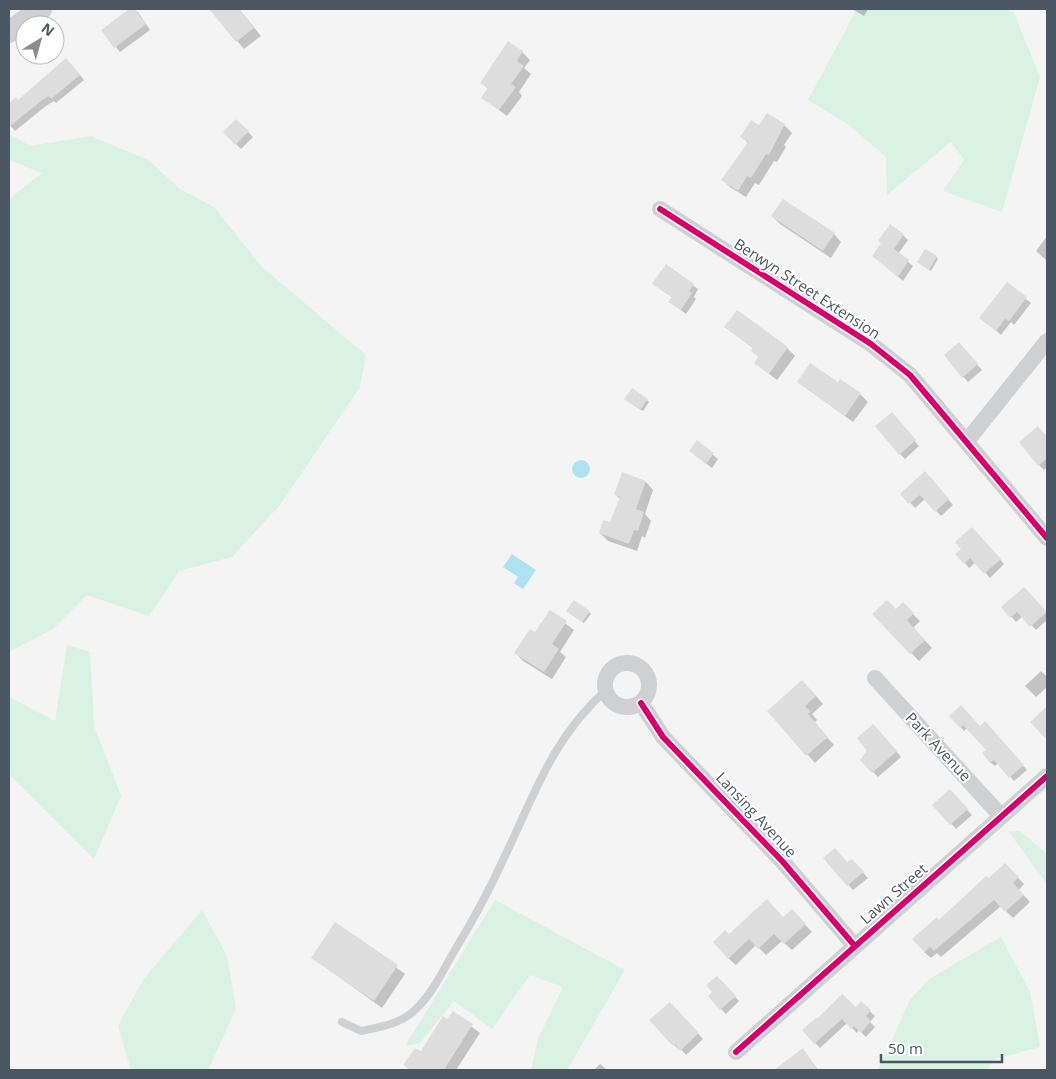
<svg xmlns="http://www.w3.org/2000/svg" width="1056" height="1079" font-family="'Open Sans',sans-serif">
<rect width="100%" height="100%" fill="#f4f4f4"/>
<g fill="#d9f2e3">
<polygon points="857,9 1005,9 1014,13 1040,77 1002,212 943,191 964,160 951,142 887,195 886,157 848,124 808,100"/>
<polygon points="9,134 30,146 91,136 148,160 180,189 214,207 262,267 366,355 360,387 280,505 232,557 179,571 149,616 87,595 53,629 9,652 9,199 42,173 9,160"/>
<polygon points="67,645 90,652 94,726 121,796 94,859 11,776 9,770 9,697 55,721"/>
<polygon points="1008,831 1020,831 1047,854 1047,884"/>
<polygon points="495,900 625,970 567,1070 531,1070 538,1039 563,987 530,975 492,1029 454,1001 420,1043 405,1046"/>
<polygon points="202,910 227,956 236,1009 208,1070 131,1070 118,1026 143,980"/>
<polygon points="1001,937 1030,992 1040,1047 992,1060 988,1070 878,1070 910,1000 929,979"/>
</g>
<g fill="#aee2f0">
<circle cx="581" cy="469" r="9"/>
<polygon points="512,554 536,570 523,589 514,583 518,577 503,567"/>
</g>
<g fill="#0003">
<polygon points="131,9 138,12 150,30 120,52 102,30"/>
<polygon points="210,9 239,9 261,36 244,49"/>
<polygon points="852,9 868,9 864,16"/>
<polygon points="522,52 530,60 524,68 531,74 519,92 522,96 507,116 483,98 489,90 481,82"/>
<polygon points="71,64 84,80 56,103 54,101 46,106 15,131 9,124 9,105 16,99 18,101"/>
<polygon points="236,120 253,137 241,149 224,132"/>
<polygon points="784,125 792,133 784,145 786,147 777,162 774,161 759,185 755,183 746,197 730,187 723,180 748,143 742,137 760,127"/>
<polygon points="772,216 834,234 841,242 831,258 780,224"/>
<polygon points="903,235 908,240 898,254 913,266 903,281 879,260"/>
<polygon points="1047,236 1047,261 1036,251"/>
<polygon points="936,257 938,259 931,271 918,262"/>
<polygon points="666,266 698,289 694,297 696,299 686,314 670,302 673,298 659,288"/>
<polygon points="1007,284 1031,303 1014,325 1011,322 1001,335 986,322"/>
<polygon points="726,327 787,348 795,356 777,380 755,363 759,358 754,349"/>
<polygon points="963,349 982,370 968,382 951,363"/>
<polygon points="798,382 838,384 860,394 868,402 853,422"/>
<polygon points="647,400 649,402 643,411 627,401"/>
<polygon points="896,419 919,446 905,459 900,454"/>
<polygon points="1043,433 1047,438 1047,467 1044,470 1039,465"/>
<polygon points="697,442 718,459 712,468 695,455"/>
<polygon points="930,477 953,505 941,516 925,499 915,508 902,494"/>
<polygon points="646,482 653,490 645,514 651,521 645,538 642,536 637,551 608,541 600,533 611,524 620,499 616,495"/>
<polygon points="977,534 1004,564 990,578 976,562 969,568 957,554"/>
<polygon points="1029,593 1047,614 1047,620 1036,630 1023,616 1016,622 1003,607"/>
<polygon points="903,604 920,621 913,628 932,648 919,661 874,614 896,610"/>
<polygon points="550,612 574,630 560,652 566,657 552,679 523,661 516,653 536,634"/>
<polygon points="589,612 591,614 584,623 569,613"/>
<polygon points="1041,671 1047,677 1047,687 1036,697 1025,686"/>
<polygon points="810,689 823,704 812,714 817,720 814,723 834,745 815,763 769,711"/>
<polygon points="951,716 980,727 985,723 1027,770 1014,781 998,763 995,766 991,763 983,753 987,750 967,728 964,731"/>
<polygon points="878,730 901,757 878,777 862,760"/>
<polygon points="954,796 972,815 956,829 934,805"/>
<polygon points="825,858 856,865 868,878 853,890"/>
<polygon points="1005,864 1024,884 1019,890 1030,902 1013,918 1001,906 941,957 937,953 931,958 924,952"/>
<polygon points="792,911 812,932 792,950 782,941 766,955 756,945 736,965 728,958 729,936 784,918"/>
<polygon points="336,924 405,974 382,1008 313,958"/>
<polygon points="722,982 739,1001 726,1014 721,1009 714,992"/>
<polygon points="670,1003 703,1039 686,1055 680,1048 679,1050 651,1020"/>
<polygon points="861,1003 875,1016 870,1022 875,1027 866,1037 859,1030 857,1033 847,1023 820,1048 815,1043 817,1021 856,1009"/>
<polygon points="453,1013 480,1033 456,1070 410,1070 405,1065 421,1053"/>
<polygon points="803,1050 818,1070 779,1070"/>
<polygon points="600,1064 607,1070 594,1070"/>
</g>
<g fill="#ddddde">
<polygon points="129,9 135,9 146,24 114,48 101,30"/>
<polygon points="209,9 239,9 254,28 236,42"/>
<polygon points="508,41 523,51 517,61 524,66 511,84 516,87 499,110 481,98 488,88 480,83"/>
<polygon points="66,58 80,75 51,99 49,96 41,101 9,127 9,103 16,97 18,100"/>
<polygon points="767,113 785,124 769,155 766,154 751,178 747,176 738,191 721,180 748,142 740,137 751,120 759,125"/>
<polygon points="236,119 249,131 235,145 223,132"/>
<polygon points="783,199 835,233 823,251 771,216"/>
<polygon points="890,224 904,234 894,249 909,260 898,277 872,256 881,243 878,241"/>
<polygon points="925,249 937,256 929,270 917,262"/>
<polygon points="666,264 694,284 689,291 692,293 681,310 668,302 672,297 652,284"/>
<polygon points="1007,282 1027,297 1009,321 1005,319 996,331 979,318"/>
<polygon points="737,310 788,347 769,374 754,363 758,357 751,351 753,348 724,327"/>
<polygon points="959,342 978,364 962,378 944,355"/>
<polygon points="810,363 838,382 840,379 861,393 845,416 797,382"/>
<polygon points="632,388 648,399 640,410 624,399"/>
<polygon points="892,412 916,440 899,455 875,426"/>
<polygon points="1038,426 1047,437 1047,458 1038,466 1019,442"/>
<polygon points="697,440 714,453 706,464 689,451"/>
<polygon points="925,471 949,499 935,512 920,495 909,504 900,494"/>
<polygon points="622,472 646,481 636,509 644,512 638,531 634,530 629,544 599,533 603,520 610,522 620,497 614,495"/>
<polygon points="972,527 1001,559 984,574 970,558 964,564 955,554 961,549 955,542"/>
<polygon points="1024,587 1047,612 1030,627 1017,612 1010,618 1001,607"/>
<polygon points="574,600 590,611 582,622 566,611"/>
<polygon points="887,600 896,609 903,602 914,613 907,620 925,640 910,654 872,614"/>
<polygon points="550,610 567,621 552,644 559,649 544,672 514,653 530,629 535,632"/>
<polygon points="802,680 816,696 805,706 811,712 808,714 828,737 806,756 767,711"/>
<polygon points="961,705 980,726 985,721 1024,765 1009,778 994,760 990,763 982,753 986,750 963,725 960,728 949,716"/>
<polygon points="1047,706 1047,740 1030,722"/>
<polygon points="873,724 897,751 872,773 860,760 867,751 857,738"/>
<polygon points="950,789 968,809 950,825 932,805"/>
<polygon points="835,848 847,862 852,859 864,872 847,886 823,858"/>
<polygon points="1005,863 1019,877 1013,883 1024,895 1005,912 994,900 934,951 930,947 924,952 912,939 937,917 939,920 986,876 989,878"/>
<polygon points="767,899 783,917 792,909 806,924 784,944 774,934 758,949 749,939 728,959 713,942 725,930 729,934"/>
<polygon points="335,922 398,965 374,1001 311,958"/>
<polygon points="717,976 736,996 720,1010 708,996 712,992 706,985"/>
<polygon points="842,994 856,1007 861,1001 871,1010 866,1016 871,1021 861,1033 854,1026 851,1029 842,1019 814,1044 802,1030 816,1018 817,1019"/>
<polygon points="670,1002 699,1033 680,1051 675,1044 673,1046 649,1020"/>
<polygon points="453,1011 473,1024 444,1070 411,1070 403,1065 415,1048 421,1051 443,1016 447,1019"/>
<polygon points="803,1048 817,1070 774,1070"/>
</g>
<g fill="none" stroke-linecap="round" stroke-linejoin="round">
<path stroke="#ced0d2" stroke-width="8" d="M342,1022l19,9c19,-4 40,-7 55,-22 15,-14 26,-36 36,-54 19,-31 37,-64 52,-97 31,-64 47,-118 102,-168"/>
<g stroke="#ced0d2" stroke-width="16">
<polyline points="660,209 871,344 910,375 1047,538"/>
<polyline points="967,441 1047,341"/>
<circle cx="627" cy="685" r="22"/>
<polyline points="875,678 1001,816"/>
<polyline points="641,703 663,737 783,862 854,945"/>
<polyline points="736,1052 1047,776"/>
</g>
<polyline stroke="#ced0d4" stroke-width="22" points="9,32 41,9"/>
<defs>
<g id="cycleway">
<polyline points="660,209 871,344 910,375 1047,538"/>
<polyline points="641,703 663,737 783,862 854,945"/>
<polyline points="736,1052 1047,776"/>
</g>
</defs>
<use href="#cycleway" stroke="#fff" stroke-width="9"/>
<use href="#cycleway" stroke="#d6006c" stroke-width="6"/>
</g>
<g text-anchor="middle" stroke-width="4" stroke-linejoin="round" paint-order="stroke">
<g font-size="15" fill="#4a5661" stroke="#fff">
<text transform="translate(807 289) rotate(33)" y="5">Berwyn Street Extension</text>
<text transform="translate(938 747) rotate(47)" y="5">Park Avenue</text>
<text transform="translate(756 815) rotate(47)" y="5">Lansing Avenue</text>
<text transform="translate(894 894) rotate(-41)" y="5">Lawn Street</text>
</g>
</g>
<rect width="1056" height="1079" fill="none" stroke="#4a5661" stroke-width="20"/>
<g transform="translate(40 40) rotate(37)"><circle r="24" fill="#ffffff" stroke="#b7bbc0"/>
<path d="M0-4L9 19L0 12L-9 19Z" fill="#868d94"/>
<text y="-8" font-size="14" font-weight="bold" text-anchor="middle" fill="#4a5661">N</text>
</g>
<path d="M881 1054v8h121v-8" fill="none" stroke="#4a5661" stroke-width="2.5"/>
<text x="888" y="1054" font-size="15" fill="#4a5661" stroke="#ffffff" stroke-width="4" paint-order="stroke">50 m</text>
</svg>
